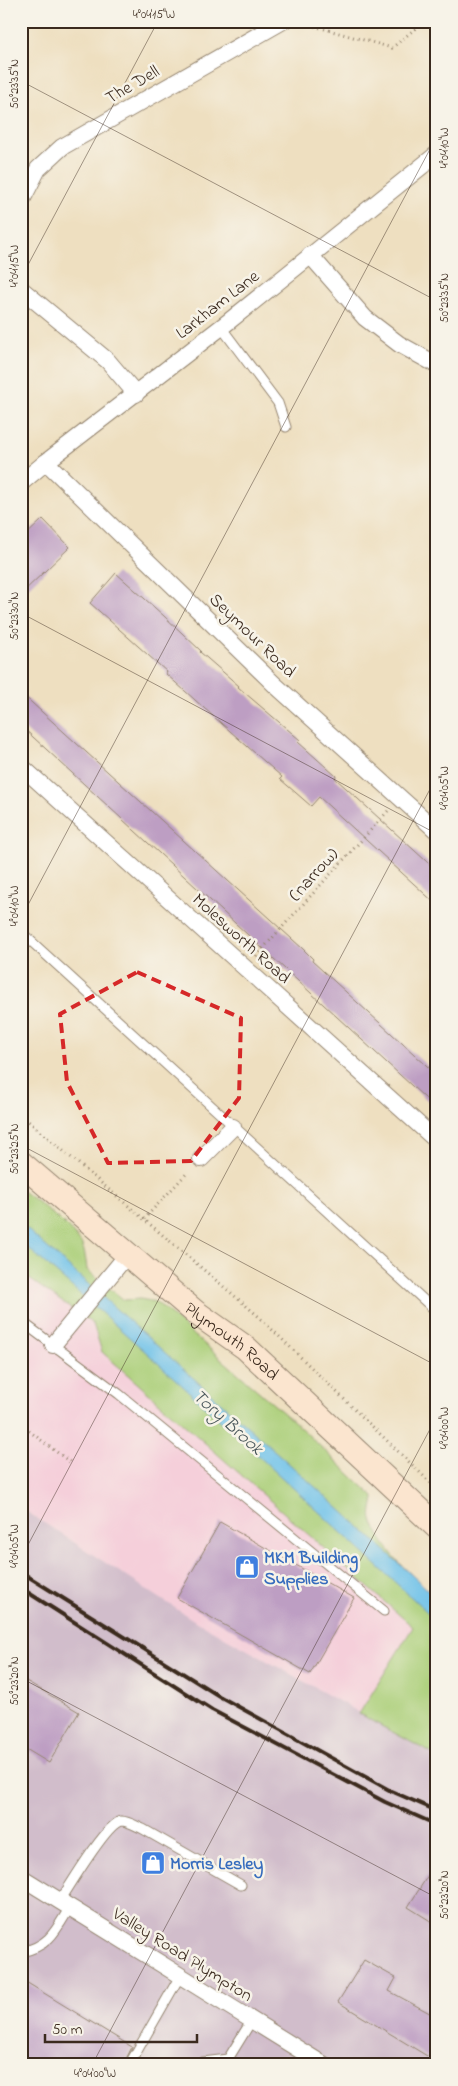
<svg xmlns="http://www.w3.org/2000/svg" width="458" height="2086" font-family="'Indie Flower',sans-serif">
<rect width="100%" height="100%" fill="#f7f3e8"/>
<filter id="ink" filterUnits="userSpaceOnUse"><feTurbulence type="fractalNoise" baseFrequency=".02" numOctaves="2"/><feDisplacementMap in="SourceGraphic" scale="10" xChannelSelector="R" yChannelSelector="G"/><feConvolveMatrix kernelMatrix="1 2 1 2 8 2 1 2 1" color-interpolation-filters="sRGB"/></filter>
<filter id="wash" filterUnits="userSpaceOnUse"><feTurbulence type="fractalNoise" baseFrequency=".0096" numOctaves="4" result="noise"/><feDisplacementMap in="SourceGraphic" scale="20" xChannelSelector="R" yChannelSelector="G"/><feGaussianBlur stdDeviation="1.12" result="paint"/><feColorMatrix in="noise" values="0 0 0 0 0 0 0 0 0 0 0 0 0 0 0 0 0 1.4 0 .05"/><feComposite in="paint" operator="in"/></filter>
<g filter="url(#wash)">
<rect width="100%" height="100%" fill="#eedfc0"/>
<polygon fill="#f5cfda" points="21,1273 94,1324 102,1352 413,1627 359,1714 191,1619 21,1508"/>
<polygon fill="#d1bdcb" points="21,1508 192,1619 437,1756 437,2065 21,2065"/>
<path fill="#abcf79" stroke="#737c4c" d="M21,1190c17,12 49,36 60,53 4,8 5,18 6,27l37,30 16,-1 16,3 146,127 72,68c0,6 -4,16 -2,23 12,32 40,56 65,78v158l-78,-42 54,-87 -311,-275 -9,-28 -72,-51z"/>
<polygon fill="#6dc1e9" stroke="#547684" points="21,1224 332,1502 437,1598 437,1621 147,1353 21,1242"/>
<g id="blocks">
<g fill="#bd9ec3">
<polygon points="43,519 70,547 21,594 21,540"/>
<polygon points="116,573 164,616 201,651 200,652 239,686 238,687 300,740 298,742 336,776 335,778 437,871 437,905 319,797 311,806 280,779 282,777 204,708 166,674 167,672 90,603"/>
<polygon points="21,693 303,949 313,959 312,961 437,1075 437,1109 21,726"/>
<polygon points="220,1522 354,1598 310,1674 177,1598"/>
<polygon points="21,1678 79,1712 49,1763 21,1746"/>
<polygon points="437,1861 437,1925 408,1907"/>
<polygon points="364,1960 396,1978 389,1991 437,2017 437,2062 338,2002"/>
<polygon points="21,1979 132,2047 123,2065 21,2065"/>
</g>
</g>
</g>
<g filter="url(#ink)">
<use href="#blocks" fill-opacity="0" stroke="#94846f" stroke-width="1"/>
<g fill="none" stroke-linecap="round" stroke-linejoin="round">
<defs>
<g id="lane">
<polyline points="221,327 278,403 286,427"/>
<polyline points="21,932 437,1312"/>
<polyline points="21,1321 119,1394 384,1611"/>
<path d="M60,1901c9,-14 47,-78 61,-80 7,0 15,5 22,8l98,56"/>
<path d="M21,1952c29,-6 35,-22 49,-45"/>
<polyline points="129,2065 180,1976"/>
<polyline points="202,2065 203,2062 228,2059 252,2020"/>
</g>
<g id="street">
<polyline points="21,202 38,169 62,147 283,21"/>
<polyline points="310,255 365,318 399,344 437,365"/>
<polyline points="21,289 108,361 136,394"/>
<polyline points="46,462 274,684 437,831"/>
<polyline points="21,483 46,462 228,322 437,154"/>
<polyline points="21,766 437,1141"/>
<polyline points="201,1159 233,1127"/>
<polyline points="53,1345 127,1255"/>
<polyline points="21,1877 324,2065"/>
</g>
<g id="secondary">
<path id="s1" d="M21,1163l174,149 51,36 191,179"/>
</g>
</defs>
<use href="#lane" stroke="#94846f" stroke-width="11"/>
<use href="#street" stroke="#94846f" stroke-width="18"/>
<use href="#secondary" stroke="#94846f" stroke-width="26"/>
<g stroke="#94846f" stroke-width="3" stroke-dasharray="1 4" stroke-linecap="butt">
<polyline points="300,22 392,48 424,21"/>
<polyline points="256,956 388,811"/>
<polyline points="21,1115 257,1315 437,1489"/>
<polyline points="144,1219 188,1172"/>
<polyline points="21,1425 70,1462"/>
</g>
<use href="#lane" stroke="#fff" stroke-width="9"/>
<use href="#street" stroke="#fff" stroke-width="16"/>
<use href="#secondary" stroke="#fbe5cf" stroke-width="24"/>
<g stroke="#3b2a1e" stroke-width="4">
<polyline points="21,1572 219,1696 391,1791 437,1811"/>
<polyline points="21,1588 212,1710 385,1802 437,1825"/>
</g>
</g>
</g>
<path fill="none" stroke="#d62828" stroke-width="4" stroke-dasharray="10 6" stroke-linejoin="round" d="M137,972l104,46 -2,80 -48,63 -83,2 -41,-81 -7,-68z"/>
<path fill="none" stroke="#3b2a1e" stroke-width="1" stroke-opacity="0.45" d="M21,81l416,220M21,278l137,-257M21,613l416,221M21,918l416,-782M21,1145l416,221M21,1558l416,-782M21,1678l416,220M92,2065l345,-649M432,2065l5,-9"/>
<defs>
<symbol id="shop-square" viewBox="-11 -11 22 22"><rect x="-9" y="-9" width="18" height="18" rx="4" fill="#3f7fe0" stroke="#f7f3e8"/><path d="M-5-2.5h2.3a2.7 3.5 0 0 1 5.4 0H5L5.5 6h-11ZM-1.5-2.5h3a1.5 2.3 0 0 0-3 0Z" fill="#fff"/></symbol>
</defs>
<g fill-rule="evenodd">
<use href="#shop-square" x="233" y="1553" width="28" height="28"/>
<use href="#shop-square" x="139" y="1849" width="28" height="28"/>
</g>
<g text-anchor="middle" stroke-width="5" stroke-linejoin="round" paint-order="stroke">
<g font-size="18" fill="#3b2a1e" stroke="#f7f3e8">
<text transform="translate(132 84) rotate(-30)" y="6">The Dell</text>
<text transform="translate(217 304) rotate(-38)" y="6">Larkham Lane</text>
<text transform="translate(253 635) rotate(44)" y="6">Seymour Road</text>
<text transform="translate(313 874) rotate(-48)" y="6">(narrow)</text>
<text transform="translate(242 938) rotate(42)" y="6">Molesworth Road</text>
<text dy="6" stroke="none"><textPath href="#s1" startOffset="276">Plymouth Road</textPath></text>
<text transform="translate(183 1954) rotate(32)" y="6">Valley Road Plympton</text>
</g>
<g font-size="18" font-weight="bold" fill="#366cbe" stroke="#f7f3e8" text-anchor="start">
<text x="264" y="1563">MKM Building<tspan x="264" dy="21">Supplies</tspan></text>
<text x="170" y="1869">Morris Lesley</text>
</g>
<g font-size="19" font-style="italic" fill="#4a575b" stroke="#f7f3e8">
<text transform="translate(229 1421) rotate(42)" y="7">Tory Brook</text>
</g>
</g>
<rect width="458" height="2086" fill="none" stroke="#f7f3e8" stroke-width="55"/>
<path d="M45 2034v8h152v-8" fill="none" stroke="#3b2a1e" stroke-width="2.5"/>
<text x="52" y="2034" font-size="15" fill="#3b2a1e" stroke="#f7f3e8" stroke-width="4" paint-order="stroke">50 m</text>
<rect x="28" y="28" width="402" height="2030" fill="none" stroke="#3b2a1e" stroke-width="2"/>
<g font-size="12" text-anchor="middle" fill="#3b2a1e">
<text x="154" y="18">4°04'15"W</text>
<text transform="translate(14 84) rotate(-90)" y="4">50°23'35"N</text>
<text transform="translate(444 148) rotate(-90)" y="4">4°04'10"W</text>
<text transform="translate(14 266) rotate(-90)" y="4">4°04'15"W</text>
<text transform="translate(444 298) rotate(-90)" y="4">50°23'35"N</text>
<text transform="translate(14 616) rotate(-90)" y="4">50°23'30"N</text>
<text transform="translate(444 788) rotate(-90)" y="4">4°04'05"W</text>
<text transform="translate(14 906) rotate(-90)" y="4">4°04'10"W</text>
<text transform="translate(14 1149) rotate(-90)" y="4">50°23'25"N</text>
<text transform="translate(444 1428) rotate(-90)" y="4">4°04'00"W</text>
<text transform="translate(14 1546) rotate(-90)" y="4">4°04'05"W</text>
<text transform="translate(14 1681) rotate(-90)" y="4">50°23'20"N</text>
<text transform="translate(444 1895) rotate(-90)" y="4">50°23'20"N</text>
<text x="95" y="2077">4°04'00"W</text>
</g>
</svg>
